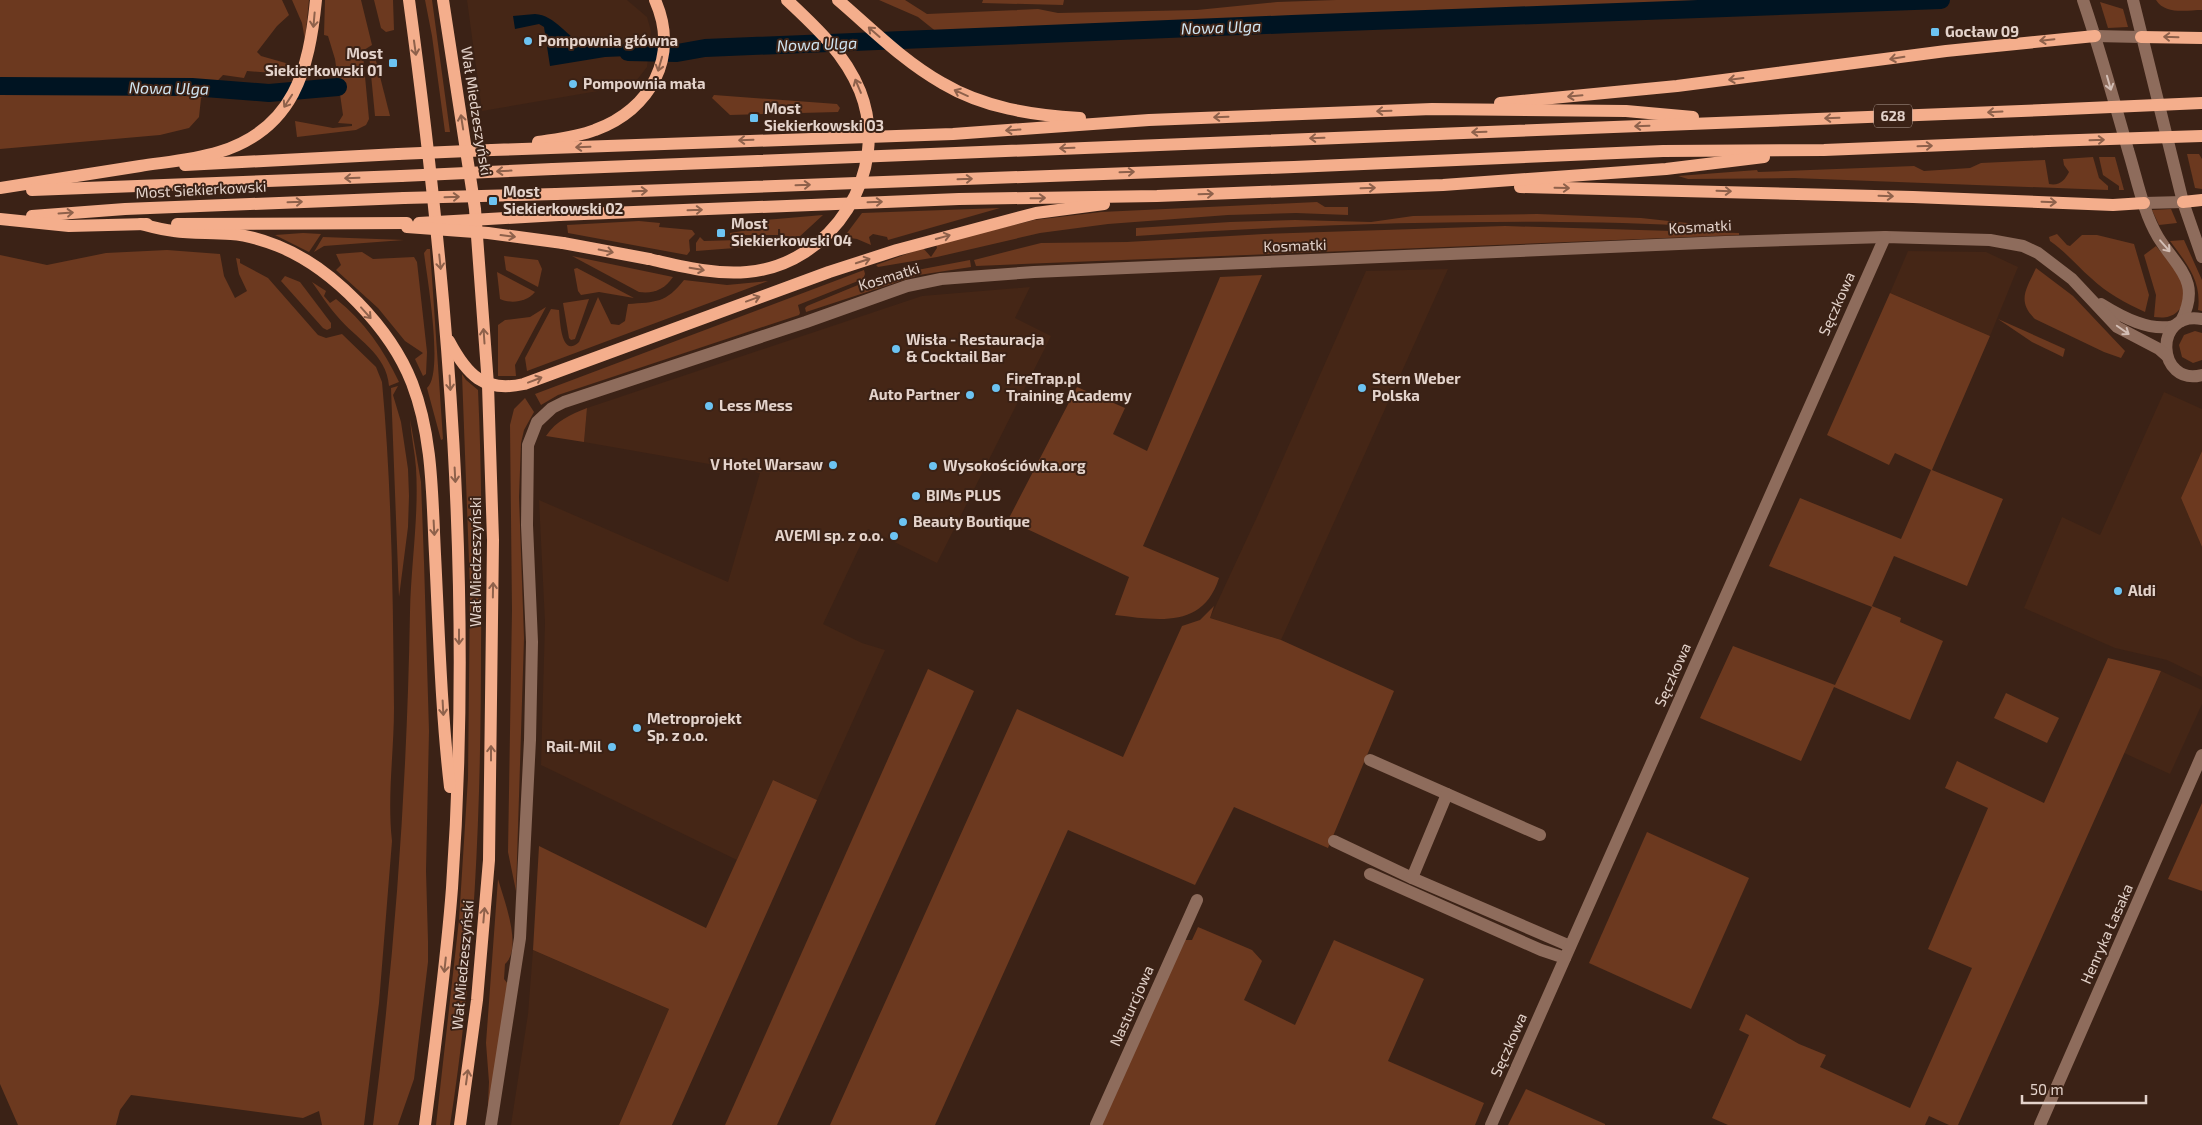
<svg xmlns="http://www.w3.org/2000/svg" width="2202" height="1125" font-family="'Exo 2',sans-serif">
<rect width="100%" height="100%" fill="#3b2216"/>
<g fill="#452616">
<polygon points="467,0 627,0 647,17 651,31 647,67 633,85 482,111"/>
<polygon points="1908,251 1986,252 2018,267 1990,336 1890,293"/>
<polygon points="1448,269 1281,640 1210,618 1257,517 1366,271"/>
<polygon points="1030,287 1015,318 1051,336 937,563 868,529 823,624 862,643 885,650 817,800 773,780 737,860 541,765 545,622 539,500 728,582 760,473 584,442 587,408 922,296"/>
<polygon points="2164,392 2202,409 2202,451 2181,498 2202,547 2202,677 2167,660 2115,648 2024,608 2062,517 2100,535"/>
<polygon points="2161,671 2202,690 2202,704 2170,774 2124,753"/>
<polygon points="533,950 669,1009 619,1125 511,1125 528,1014"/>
</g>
<g fill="#6c391f">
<polygon points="0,0 282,0 289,15 277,26 257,52 261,56 289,64 286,74 247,71 244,78 223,75 201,98 199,117 189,128 160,135 0,149"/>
<polygon points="292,0 309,0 305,40 302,23"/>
<polygon points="325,0 361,0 372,45 364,50 363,55 369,119 366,125 356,130 297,137 295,121 333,128 352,126 352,124 338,123 343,115 335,59 328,36 324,35"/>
<polygon points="374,0 393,0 394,30 386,32 381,28"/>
<polygon points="425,0 432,0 450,132 445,132 432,36"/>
<polygon points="879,0 905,0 927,14 1038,9 1058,13 1197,10 1277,2 1336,0 1825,0 938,33 918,17"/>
<polygon points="983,0 1064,0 1063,5 982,3"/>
<path d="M2156,0h46v10c-15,0 -37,5 -46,-10z"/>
<polygon points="2100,2 2123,9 2128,27 2108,28"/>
<polygon points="372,52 374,53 390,116 375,116 369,54"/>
<polygon points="714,95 837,104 840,108 838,112 730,115 712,98"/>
<polygon points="2187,154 2199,154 2202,159 2202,189 2195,188"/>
<path d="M2093,157l6,21 9,8v4l-314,-12 -106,1 -10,-3 79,-6 1,2 156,-6 10,5 46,-3 11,-5 64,-3 4,24c11,2 16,-4 20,-12l-5,-7 -1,-6z"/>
<polygon points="2099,157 2115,157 2124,190 2119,190 2119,186 2103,175"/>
<polygon points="1317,202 1325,207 1348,207 1348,215 1296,213 1228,215 1108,224 1040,233 937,257 878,267 876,265 923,248 931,257 937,248 936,244 1034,220 1101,212"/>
<polygon points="1000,208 888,240 887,237 873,234 869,237 871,245 857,239 844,237 862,213"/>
<polygon points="2171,209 2177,223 2159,225 2152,210"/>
<path d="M1537,214l104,4 83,9c-54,-2 -108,-5 -163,-5 -141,-1 -283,4 -425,14v-8l94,-6 65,-2 76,2 42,-6z"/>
<polygon points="823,215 798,238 781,247 780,229 778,229 778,235 730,235 730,233 766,227 765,220"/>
<polygon points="639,221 660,223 659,227 692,230 695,234 689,240 690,251 687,255 568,233 567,225"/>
<polygon points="1505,226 1739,233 1739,235 976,266 974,260 1041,243 1127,242 1264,234"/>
<polygon points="303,233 321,234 309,252 275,235"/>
<path d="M2057,234l10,11 3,1 12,-11h15l37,9 15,51 -4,17c-20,-9 -38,-19 -54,-34 -14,-12 -25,-26 -41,-37l-1,-4z"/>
<polygon points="323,237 404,240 324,246 314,252"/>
<polygon points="700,237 704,241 773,239 775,241 772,245 696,251 696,243"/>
<path d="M2184,240l18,40v31l-4,-1c4,-30 -12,-47 -28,-69z"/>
<path d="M2156,246c12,15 43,46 21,66 -7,6 -14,6 -23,5l2,-22 -12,-40z"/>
<path d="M427,249h3l13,190 -2,1 -14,-52c17,-14 0,-111 -3,-135z"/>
<path d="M167,250l53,4 4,22 11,22 12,-7 -8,-17 -3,-16 4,1v4l28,15 50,57 8,3 16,-4 34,33 6,15c10,108 11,218 12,326 0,44 -7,89 -2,133l-13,162 -15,122h-42l-3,-14 -16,7 -172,-23 -11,15 -4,15h-98l-18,-41v-829l47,10 59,-12z"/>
<polygon points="362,252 373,259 414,257 417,262 427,352 426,374 423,376 415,359 423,353 405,341 378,308 336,270 341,265 336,254"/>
<polygon points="504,256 538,260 542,269 538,287 506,270"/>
<path d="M572,256l101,21c-8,12 -19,17 -34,15z"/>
<polygon points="970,260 971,267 919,275 806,312 805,308 807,306 875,278"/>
<polygon points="577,268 634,298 599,292 581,295 578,291 574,269"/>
<path d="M2036,268l37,28 52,55 -4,7 -17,-6 -69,-33c-19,-18 -8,-31 1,-51z"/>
<polygon points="864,270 865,274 863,279 798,305 800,313 799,315 558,395 541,405 535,394"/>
<path d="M497,272l38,20c-8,10 -24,12 -35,7z"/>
<path d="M1262,275l-119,271 76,32c-16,51 -61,42 -104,37l14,-38 -121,-57 69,-133 48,21 -12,26 34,17 73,-174z"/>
<polygon points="285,276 300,282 331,323 331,328 327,330 323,328 281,281"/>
<path d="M684,280l43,5 41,-4 -241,90 -2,-13 26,-49 8,1c1,10 2,49 20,32l19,-45 13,27 8,1 6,-4 3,-17c28,-2 38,-1 56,-24z"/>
<path d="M312,282l14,9 -2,5 6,7 6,-4c28,22 48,51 63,83l-10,4c-2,-32 -34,-48 -52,-70 -9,-10 -17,-23 -25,-34z"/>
<polygon points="1890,293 1990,336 1932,470 2003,499 1967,586 1894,556 1872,606 1901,618 1900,622 1943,641 1910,720 1834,687 1801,761 1700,718 1733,646 1835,685 1872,607 1769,566 1800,498 1901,539 1931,470 1895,453 1889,465 1827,435"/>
<polygon points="589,299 575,339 571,340 569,338 563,303"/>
<polygon points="546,307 515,365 516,376 498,376 498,325 505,320 530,317"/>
<polygon points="1998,319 2065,349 2063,357 2032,342"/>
<polygon points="2195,331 2202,333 2202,360 2193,363 2182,357 2179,345 2184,335"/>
<path d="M462,374l4,6 12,10c4,85 4,171 3,257 0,160 -6,319 -31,478h-14l23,-205 9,-142 2,-190z"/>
<polygon points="398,386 393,395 401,422 408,469 409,496 408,527 399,597 391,388"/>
<polygon points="525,398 534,412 524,430 521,443 519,497 524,638 516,891 508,852 512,610 510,425 514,409"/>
<path d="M587,408l-3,34 -38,-6c11,-16 24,-21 41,-28z"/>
<path d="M410,419l11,63 3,80 5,169 -3,140 2,70v21l-14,117 -16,46h-25c22,-170 34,-341 37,-513 1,-48 9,-96 6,-144 -1,-16 -5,-32 -6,-49z"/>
<polygon points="2202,451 2202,547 2181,498"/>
<polygon points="1214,606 1210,618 1281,640 1394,691 1328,848 1234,807 1195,885 1068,830 935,1125 830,1125 1017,709 1123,757 1182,626 1200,620"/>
<polygon points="2108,658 2161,671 1958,1125 1949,1125 1929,1116 1925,1125 1728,1125 1712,1118 1749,1035 1739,1030 1746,1014 1799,1044 1826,1055 1820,1067 1910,1108 1972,968 1928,949 1988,808 1945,788 1957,761 2044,803"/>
<polygon points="928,669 974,691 777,1125 725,1125"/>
<polygon points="2006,693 2059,718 2047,743 1994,718"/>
<polygon points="773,780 817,800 672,1125 619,1125 669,1009 533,950 539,846 706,928"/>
<polygon points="2202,803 2202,891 2168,879"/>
<polygon points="1647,832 1749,878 1691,1009 1589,963"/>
<path d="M498,879c6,21 25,69 7,85l-1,15 4,5 -21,141 2,-43 -3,-39z"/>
<polygon points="1198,927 1252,950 1262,961 1244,1000 1295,1025 1334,940 1424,979 1388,1061 1484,1103 1475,1125 1100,1125 1185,940 1192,940"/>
<polygon points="1526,1089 1605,1124 1605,1125 1508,1125"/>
</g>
<path fill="#001422" d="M535,14c20,1 32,23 50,32l68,2 -1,7 -47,2 -55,9 -6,-39 -5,-3 -24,5 -2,-13z"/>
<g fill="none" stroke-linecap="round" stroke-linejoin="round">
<g stroke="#001422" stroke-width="18">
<polyline points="628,52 677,53 705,48 1292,24 1941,0"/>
<polyline points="0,86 192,87 269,93 338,87"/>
</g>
<g stroke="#8e6c5c" stroke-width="12">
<path d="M2083,0c17,50 31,100 45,150 9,29 15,62 30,87 19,31 44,44 23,84"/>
<polyline points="2133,0 2183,202 2202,257"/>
<polyline points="2095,36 2141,37"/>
<polyline points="2144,203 2183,202"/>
<path d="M2101,304c21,13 49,28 73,22"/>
<path d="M2202,319c-50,-9 -45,68 0,56"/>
<polyline points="1370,760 1540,835"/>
<polyline points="1334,841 1412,878 1570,946"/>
<polyline points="1370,874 1541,950 1565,958"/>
<polyline points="1412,878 1447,794"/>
<polyline points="491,1125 520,938 530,740 532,642 527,525 528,445 537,422 552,408 564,402 806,322 907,286 941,279 1034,272 1725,242 1885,237 1990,240 2023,246 2038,253 2072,279 2117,327 2159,349 2167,356"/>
<polyline points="1096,1125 1197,900"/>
<polyline points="1491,1125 1885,237"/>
<polyline points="2040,1125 2202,755"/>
</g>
<g stroke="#f4ae8c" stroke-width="12">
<path d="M409,0c40,294 64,591 43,888 -6,79 -17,158 -27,237"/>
<polyline points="443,0 475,209 488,385 493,540 489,860 477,1000 460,1125"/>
<path d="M838,0c34,29 65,61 104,83 42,25 90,32 138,35"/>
<polyline points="2141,37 2202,38"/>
<polyline points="1500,103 1677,86 1946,51 2095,36"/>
<path d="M538,142c19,-3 39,-5 57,-12 56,-20 85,-74 60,-130"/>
<polyline points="492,150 953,134 1149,120 1432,109 1626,111 1693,117"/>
<polyline points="185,165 398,154"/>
<polyline points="553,169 2044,110"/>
<polyline points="1520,187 1913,197 2113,205 2144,203"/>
<path d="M0,188c47,-7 93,-15 140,-22 26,-4 53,-6 79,-14 75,-23 90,-82 97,-152"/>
<polyline points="32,190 401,176"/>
<polyline points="556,194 1294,167 1663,151 1824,150 2048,141"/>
<polyline points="2183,202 2202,200"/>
<polyline points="559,215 959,199 1157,196 1443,185 1666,169 1764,157"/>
<polyline points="32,216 125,209 404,198"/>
<polyline points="0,219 69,226 147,224"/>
<path d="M141,224c11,3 22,6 33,7 19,3 38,1 57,3 15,1 32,6 47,12 55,22 113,83 134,137 21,54 20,114 23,171 4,78 6,156 15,233"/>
<polyline points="177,224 407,223"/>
<polyline points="563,243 649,259"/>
<path d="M449,341c18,34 35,52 75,43l305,-112 68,-22 139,-37 68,-9"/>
</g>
<g stroke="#f4ae8c" stroke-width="12">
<polyline points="2044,110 2202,103"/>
<polyline points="2048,141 2202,136"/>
<polyline points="398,154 492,150"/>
<polyline points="401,176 553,169"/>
<polyline points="404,198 556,194"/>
<polyline points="419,223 559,215"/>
<polyline points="407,227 488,233 563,243"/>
<path d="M649,259c32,7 65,16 98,13 85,-7 145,-100 113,-181 -15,-37 -44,-64 -73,-91"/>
</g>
</g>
<defs><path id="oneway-shaft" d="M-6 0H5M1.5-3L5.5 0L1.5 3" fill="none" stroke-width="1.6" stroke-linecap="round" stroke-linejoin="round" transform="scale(1.25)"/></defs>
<g stroke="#8e614b">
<use href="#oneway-shaft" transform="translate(314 20) rotate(95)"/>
<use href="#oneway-shaft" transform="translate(874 32) rotate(-139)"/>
<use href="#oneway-shaft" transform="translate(2171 37) rotate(-178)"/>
<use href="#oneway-shaft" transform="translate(2047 40) rotate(174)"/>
<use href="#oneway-shaft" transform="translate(415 48) rotate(82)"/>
<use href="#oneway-shaft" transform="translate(1897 58) rotate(171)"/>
<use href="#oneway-shaft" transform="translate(660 64) rotate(106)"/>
<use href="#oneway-shaft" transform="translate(1736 79) rotate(173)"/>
<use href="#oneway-shaft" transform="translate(858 86) rotate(-113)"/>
<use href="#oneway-shaft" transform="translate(961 93) rotate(-156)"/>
<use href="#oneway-shaft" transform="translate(1575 96) rotate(175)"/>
<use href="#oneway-shaft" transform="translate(288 101) rotate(123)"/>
<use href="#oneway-shaft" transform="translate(1384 111) rotate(178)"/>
<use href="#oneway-shaft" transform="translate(1995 112) rotate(177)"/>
<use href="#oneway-shaft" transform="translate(1221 117) rotate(178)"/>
<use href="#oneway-shaft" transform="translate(1832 118) rotate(178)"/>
<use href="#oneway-shaft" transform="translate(462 122) rotate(-99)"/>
<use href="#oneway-shaft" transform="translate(1642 126) rotate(178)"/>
<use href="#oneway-shaft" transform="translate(1013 130) rotate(176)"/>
<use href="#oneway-shaft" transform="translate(1479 132) rotate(178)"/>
<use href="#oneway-shaft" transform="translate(1317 138) rotate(178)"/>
<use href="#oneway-shaft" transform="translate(746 140) rotate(178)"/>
<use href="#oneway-shaft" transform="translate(2097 140) rotate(-2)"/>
<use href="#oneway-shaft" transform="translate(1925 146) rotate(-2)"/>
<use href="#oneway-shaft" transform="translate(583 147) rotate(178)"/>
<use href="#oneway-shaft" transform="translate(1067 148) rotate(178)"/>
<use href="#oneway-shaft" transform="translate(504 171) rotate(177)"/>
<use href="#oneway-shaft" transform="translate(1127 172) rotate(-2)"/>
<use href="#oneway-shaft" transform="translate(352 178) rotate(178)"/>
<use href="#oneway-shaft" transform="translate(965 179) rotate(-2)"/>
<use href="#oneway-shaft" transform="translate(803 185) rotate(-2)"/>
<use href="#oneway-shaft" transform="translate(1368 188) rotate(-2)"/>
<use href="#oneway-shaft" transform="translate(1562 188) rotate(1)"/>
<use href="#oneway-shaft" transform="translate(640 191) rotate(-2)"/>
<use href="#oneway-shaft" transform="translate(1724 191) rotate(2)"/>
<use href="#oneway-shaft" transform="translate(1206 194) rotate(-2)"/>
<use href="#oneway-shaft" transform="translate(1886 196) rotate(2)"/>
<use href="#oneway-shaft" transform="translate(452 197) rotate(-2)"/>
<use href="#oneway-shaft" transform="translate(1038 198) rotate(-1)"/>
<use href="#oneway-shaft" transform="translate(295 202) rotate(-2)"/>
<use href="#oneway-shaft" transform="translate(875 202) rotate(-2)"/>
<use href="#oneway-shaft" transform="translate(2049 202) rotate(2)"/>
<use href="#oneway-shaft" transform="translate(695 210) rotate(-2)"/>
<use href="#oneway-shaft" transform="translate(66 213) rotate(-4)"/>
<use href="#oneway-shaft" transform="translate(508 236) rotate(7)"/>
<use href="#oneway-shaft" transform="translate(943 237) rotate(-15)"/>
<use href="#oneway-shaft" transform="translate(606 251) rotate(11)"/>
<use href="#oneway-shaft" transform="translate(863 261) rotate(-18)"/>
<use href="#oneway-shaft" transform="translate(440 262) rotate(84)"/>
<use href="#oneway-shaft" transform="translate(697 269) rotate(9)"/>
<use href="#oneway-shaft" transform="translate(753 299) rotate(-20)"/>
<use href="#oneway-shaft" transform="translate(366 313) rotate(48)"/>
<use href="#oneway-shaft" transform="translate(484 336) rotate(-94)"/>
<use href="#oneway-shaft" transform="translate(535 380) rotate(-21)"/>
<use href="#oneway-shaft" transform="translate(450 383) rotate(87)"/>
<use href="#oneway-shaft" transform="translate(455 475) rotate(87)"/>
<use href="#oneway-shaft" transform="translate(434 528) rotate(87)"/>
<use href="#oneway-shaft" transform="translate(493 590) rotate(-89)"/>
<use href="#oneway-shaft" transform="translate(459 637) rotate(90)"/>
<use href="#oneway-shaft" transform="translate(443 708) rotate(87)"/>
<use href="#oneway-shaft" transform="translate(491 753) rotate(-90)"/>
<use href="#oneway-shaft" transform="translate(484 915) rotate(-85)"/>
<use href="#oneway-shaft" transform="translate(445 965) rotate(96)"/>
<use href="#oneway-shaft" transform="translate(467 1077) rotate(-82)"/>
</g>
<g stroke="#d3beb5">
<use href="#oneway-shaft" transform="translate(2109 83) rotate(74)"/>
<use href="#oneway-shaft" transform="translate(2165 246) rotate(49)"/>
<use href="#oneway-shaft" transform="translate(2123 330) rotate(35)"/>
</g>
<g fill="#6cc3f2" stroke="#3b2216" stroke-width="2">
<rect x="1930" y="27" width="10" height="10" rx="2.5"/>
<circle cx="528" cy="41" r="5"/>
<rect x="388" y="58" width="10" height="10" rx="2.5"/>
<circle cx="573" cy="84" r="5"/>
<rect x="749" y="113" width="10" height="10" rx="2.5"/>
<rect x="488" y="196" width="10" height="10" rx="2.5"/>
<rect x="716" y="228" width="10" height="10" rx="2.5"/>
<circle cx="896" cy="349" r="5"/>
<circle cx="996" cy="388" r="5"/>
<circle cx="1362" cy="388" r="5"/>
<circle cx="970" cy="395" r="5"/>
<circle cx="709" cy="406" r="5"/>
<circle cx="833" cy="465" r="5"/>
<circle cx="933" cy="466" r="5"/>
<circle cx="916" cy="496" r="5"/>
<circle cx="903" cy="522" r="5"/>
<circle cx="894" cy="536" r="5"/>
<circle cx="2118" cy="591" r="5"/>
<circle cx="637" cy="728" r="5"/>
<circle cx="612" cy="747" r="5"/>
</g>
<g text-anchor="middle" stroke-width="4" stroke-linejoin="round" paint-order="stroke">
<rect fill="#3b2216" stroke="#b19e95" stroke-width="1" x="1874" y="104.5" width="38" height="23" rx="4"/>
<g font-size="14" font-weight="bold" fill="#e4d3cb">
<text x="1893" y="121">628</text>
</g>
<g font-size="15" font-weight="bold" fill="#e4d3cb" stroke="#3b2216" text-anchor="start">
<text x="1945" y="37">Gocław 09</text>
<text x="538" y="46">Pompownia główna</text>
<text x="383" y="59" text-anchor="end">Most<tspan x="383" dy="17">Siekierkowski 01</tspan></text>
<text x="583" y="89">Pompownia mała</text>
<text x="764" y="114">Most<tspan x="764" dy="17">Siekierkowski 03</tspan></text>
<text x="503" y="197">Most<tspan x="503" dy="17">Siekierkowski 02</tspan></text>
<text x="731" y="229">Most<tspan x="731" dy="17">Siekierkowski 04</tspan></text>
<text x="906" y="345">Wisła - Restauracja<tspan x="906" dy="17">&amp; Cocktail Bar</tspan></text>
<text x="1006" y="384">FireTrap.pl<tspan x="1006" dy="17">Training Academy</tspan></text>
<text x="1372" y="384">Stern Weber<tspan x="1372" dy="17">Polska</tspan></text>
<text x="960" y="400" text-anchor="end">Auto Partner</text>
<text x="719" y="411">Less Mess</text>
<text x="823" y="470" text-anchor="end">V Hotel Warsaw</text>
<text x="943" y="471">Wysokościówka.org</text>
<text x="926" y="501">BIMs PLUS</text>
<text x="913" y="527">Beauty Boutique</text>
<text x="884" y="541" text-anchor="end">AVEMI sp. z o.o.</text>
<text x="2128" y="596">Aldi</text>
<text x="647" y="724">Metroprojekt<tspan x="647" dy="17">Sp. z o.o.</tspan></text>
<text x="602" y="752" text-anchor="end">Rail-Mil</text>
</g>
<g font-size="15" fill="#e4d3cb" stroke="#3b2216">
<text transform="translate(476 111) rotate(81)" y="5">Wał Miedzeszyński</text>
<text transform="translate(201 190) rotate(-3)" y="5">Most Siekierkowski</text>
<text transform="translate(1700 227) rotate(-3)" y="5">Kosmatki</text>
<text transform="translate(1295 246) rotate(-2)" y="5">Kosmatki</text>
<text transform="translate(889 277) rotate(-17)" y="5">Kosmatki</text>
<text transform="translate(1837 304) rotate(-66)" y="5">Sęczkowa</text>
<text transform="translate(476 562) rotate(-90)" y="5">Wał Miedzeszyński</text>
<text transform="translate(1673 675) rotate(-66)" y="5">Sęczkowa</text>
<text transform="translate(2107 934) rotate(-66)" y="5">Henryka Łasaka</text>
<text transform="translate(463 965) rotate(-85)" y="5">Wał Miedzeszyński</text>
<text transform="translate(1132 1006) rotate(-66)" y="5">Nasturcjowa</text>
<text transform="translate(1509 1045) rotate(-66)" y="5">Sęczkowa</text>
</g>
<g font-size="16" font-style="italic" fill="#d0e5f2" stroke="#3b2216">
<text transform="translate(1221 27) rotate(-2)" y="6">Nowa Ulga</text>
<text transform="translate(817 44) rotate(-2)" y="6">Nowa Ulga</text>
<text transform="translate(169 88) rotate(1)" y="6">Nowa Ulga</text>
</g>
</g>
<path d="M2022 1095v8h124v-8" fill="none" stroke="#e4d3cb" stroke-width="2.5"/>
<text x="2030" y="1095" font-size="15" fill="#e4d3cb" stroke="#3b2216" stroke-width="4" paint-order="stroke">50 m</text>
</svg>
